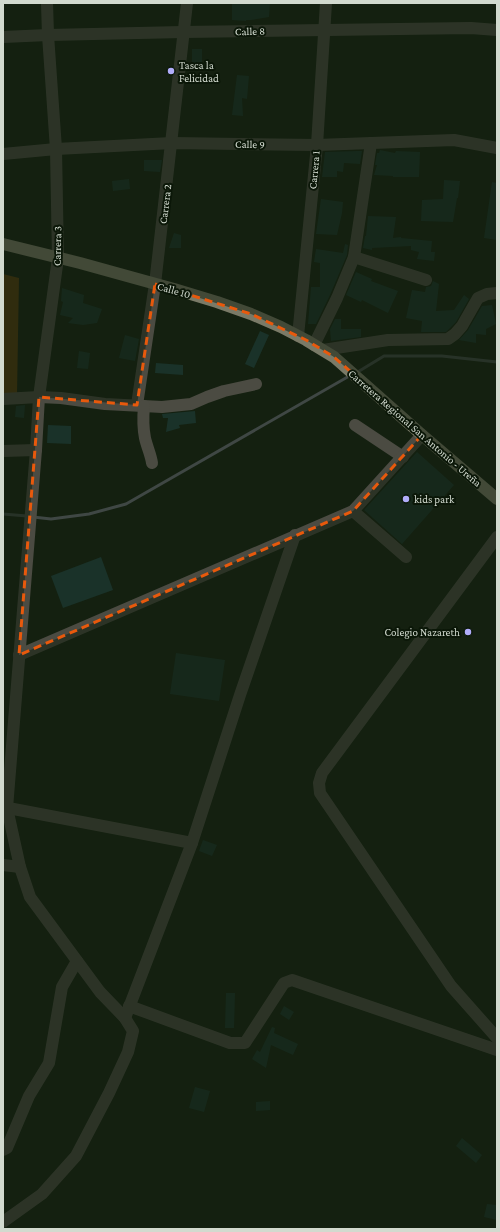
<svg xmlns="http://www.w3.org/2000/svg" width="500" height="1232" font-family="'Crimson Pro',serif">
<rect width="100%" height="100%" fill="#142010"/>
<polygon fill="#533a0d" points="3,274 19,278 17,394 3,394"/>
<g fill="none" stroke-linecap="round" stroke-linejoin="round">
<g stroke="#3f4744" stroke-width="3">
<polyline points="356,373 384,356 442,356 497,362"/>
<polyline points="3,514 27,516"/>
<polyline points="33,517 51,519 89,514 126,504 351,375"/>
</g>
</g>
<g fill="#1a3229">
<polygon points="232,3 270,3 269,17 251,20 246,20 246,21 232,20"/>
<rect x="192" y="49" width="10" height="18"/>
<polygon points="237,75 249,76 247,99 242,98 243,116 232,115"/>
<polygon points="380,150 395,153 396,151 420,152 419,177 393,177 393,176 374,175 377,165 375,165 377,153 379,153"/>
<polygon points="357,151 362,151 360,164 344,163 343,172 337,171 337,177 322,177 325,152"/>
<polygon points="144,160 162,160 160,172 144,171"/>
<polygon points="129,179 130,189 113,191 112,181"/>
<polygon points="444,180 460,181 458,198 457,198 453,222 421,221 422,200 443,199"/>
<polygon points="492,182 497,183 497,240 484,238"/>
<polygon points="321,199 343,202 342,213 337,235 316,234"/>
<polygon points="368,216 396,217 393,238 401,237 401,238 432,241 431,252 435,252 434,261 417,259 419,252 411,250 411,246 372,248 372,250 363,248 365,236 366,236"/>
<polygon points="174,233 181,235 181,248 169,248"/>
<polygon points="345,244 348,245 347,255 330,295 316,324 308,324 311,287 320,287 320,263 314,262 316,249 343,253"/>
<polygon points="356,272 372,279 371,281 398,291 388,313 362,300 361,302 346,295"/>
<polygon points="433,281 439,284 436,311 454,310 464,295 469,299 456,322 446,332 421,332 422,321 406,318 412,290 425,292 426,287 431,286"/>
<polygon points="62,288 84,295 83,303 102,309 97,323 83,325 68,323 73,318 60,315 63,302 61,301"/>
<polygon points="492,305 496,324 486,329 486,335 476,334 476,343 459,340 468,330 482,306"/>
<polygon points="335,319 341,319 341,329 361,329 361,337 331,341 330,329"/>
<polygon points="260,331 269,335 254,368 245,364"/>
<polygon points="125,335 139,339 135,361 119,358"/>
<polygon points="79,351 90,353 88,369 77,368"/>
<polygon points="156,363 183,365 183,375 155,373"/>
<polygon points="25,405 24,418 15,417 16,406"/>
<polygon points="195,411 196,423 179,425 180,428 166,432 168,418 163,418 162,414"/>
<polygon points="48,425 71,426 71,444 47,443"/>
<polygon points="417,452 454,485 402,544 364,510"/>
<polygon points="101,557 113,590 63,608 51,576"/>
<polygon points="176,653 225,660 219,701 170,694"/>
<polygon points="203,840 217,845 212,856 199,851"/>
<polygon points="226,993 235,993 234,1028 225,1028"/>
<polygon points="284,1006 294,1012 289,1020 280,1014"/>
<polygon points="272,1027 275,1028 274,1033 298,1044 293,1055 271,1045 266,1068 252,1059 257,1050 260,1052"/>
<polygon points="195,1087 210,1091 204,1112 189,1108"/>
<polygon points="270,1101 270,1110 256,1111 256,1102"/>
<polygon points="462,1138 482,1155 476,1163 456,1146"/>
<polygon points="487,1204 497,1205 497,1220 484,1217"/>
</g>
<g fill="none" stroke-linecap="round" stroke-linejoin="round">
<g stroke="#4b4b42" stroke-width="12">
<polyline points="3,37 48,35 183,32 471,28 497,30"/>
<polyline points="3,154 56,149 172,143 317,145 454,140 497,148"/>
<polyline points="354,257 426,280"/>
<polyline points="298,336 317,145 326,3"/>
<polyline points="314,345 337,298 354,257 371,143"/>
<polyline points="323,350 388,340 448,339 455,334 462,326 478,298 487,294 497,293"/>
<polyline points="3,399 39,397 61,398 105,404 162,407 191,404 207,397 224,391 256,384"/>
<polyline points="137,405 155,284 187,3"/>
<path d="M144,406c-1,11 -1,22 1,32 2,9 6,17 7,25"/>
<polyline points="355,425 403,457"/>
<polyline points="3,451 36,450"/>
<polyline points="353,511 406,557"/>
<polyline points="497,537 322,773 319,783 320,793 451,986 497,1038"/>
<polyline points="19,655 353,511 422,435"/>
<polyline points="3,807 192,843"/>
<polyline points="3,865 20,867"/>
<polyline points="129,1006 230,1043 245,1043 284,983 292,980 497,1050"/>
<polyline points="125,1018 192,843 240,695 295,535"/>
<polyline points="3,1150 7,1148 29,1096 49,1063 62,987 77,961"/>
<polyline points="3,1222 42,1194 76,1156 109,1093 128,1052 133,1031 125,1018 100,992 30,897 20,867 7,808 36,450 39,397 58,258 56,149 48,35 47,3"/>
</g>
<polyline stroke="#7a7a67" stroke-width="12" points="3,244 80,263 174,289 217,302 251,314 281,327 306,340 334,357 422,435 497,499"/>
</g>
<path d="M0 0H500V1232H0ZM155,284l96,30 55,26 28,17 88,78 -69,76 -334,144 20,-258 98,8z" fill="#142010" fill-opacity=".55" fill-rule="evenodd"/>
<path fill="none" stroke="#e8590c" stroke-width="3" stroke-dasharray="8 5" stroke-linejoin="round" d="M155,284l96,30 55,26 28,17 88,78 -69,76 -334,144 20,-258 98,8z"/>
<g fill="#b1adfa" stroke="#0b1708" stroke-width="1.5">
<circle cx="171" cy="71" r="4"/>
<circle cx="406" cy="499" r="4"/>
<circle cx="468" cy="632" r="4"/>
</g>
<g text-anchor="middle" stroke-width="4" stroke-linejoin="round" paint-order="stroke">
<g font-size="11" fill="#d2dacf" stroke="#0b1708">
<text transform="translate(250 31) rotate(-1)" y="4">Calle 8</text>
<text transform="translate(250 144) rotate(1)" y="4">Calle 9</text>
<text transform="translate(314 170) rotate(-85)" y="4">Carrera 1</text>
<text transform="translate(165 204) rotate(-83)" y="4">Carrera 2</text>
<text transform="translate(57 246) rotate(-89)" y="4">Carrera 3</text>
<text transform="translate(174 290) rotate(16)" y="4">Calle 10</text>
<text transform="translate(415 428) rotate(41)" y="4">Carretera Regional San Antonio - Ureña</text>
</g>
<g font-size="11" fill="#d2dacf" stroke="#0b1708" text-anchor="start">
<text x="179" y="69">Tasca la<tspan x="179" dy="13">Felicidad</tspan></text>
<text x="414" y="503">kids park</text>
<text x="460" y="636" text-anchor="end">Colegio Nazareth</text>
</g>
</g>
<rect width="500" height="1232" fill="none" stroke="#d2dacf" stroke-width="8"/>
</svg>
